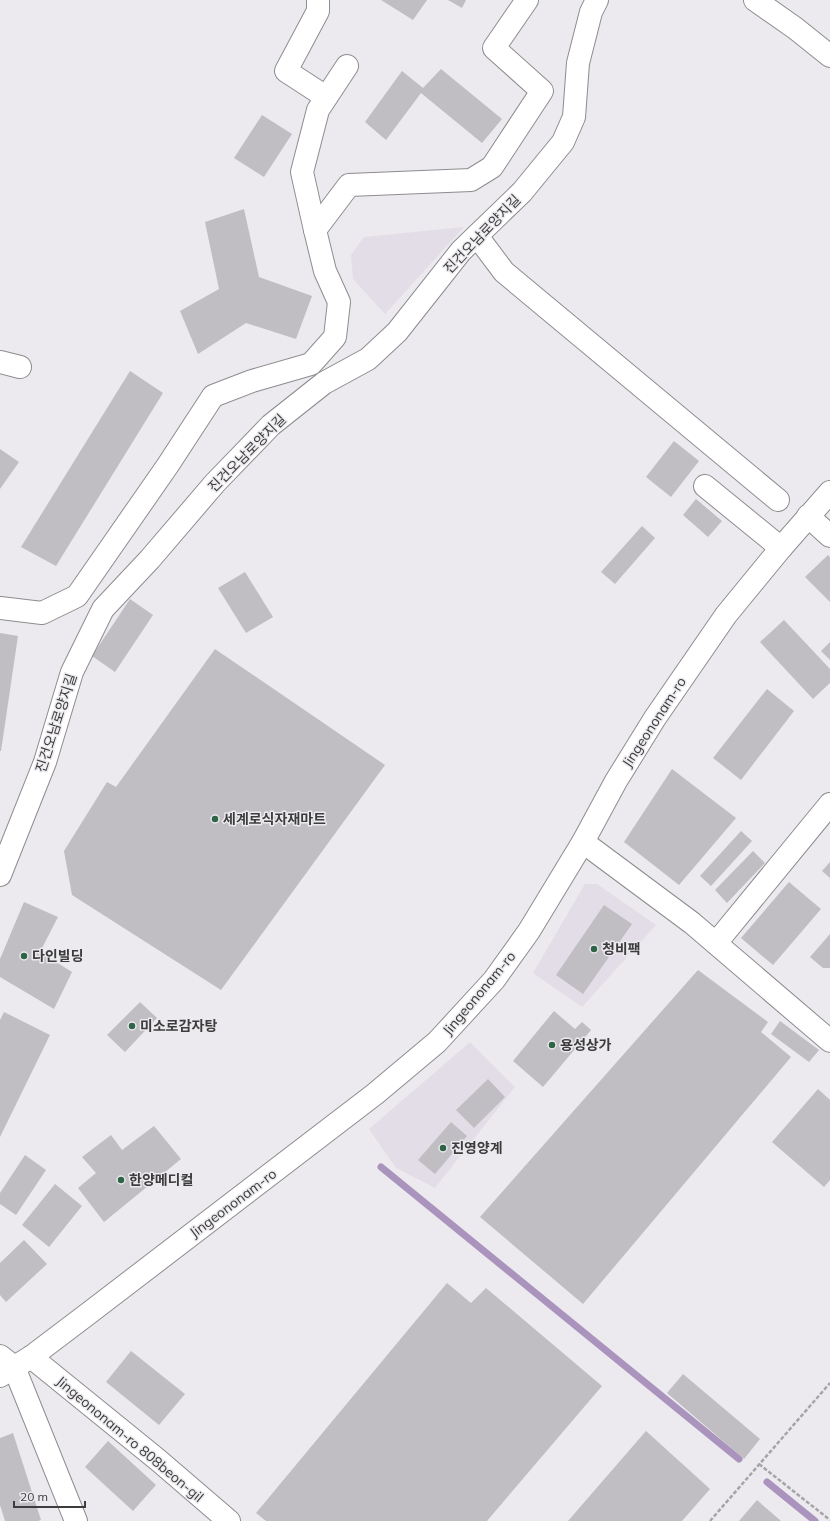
<svg xmlns="http://www.w3.org/2000/svg" width="830" height="1521" font-family="Mulish,'Noto Sans KR',sans-serif">
<rect width="100%" height="100%" fill="#eceaee"/>
<g fill="#e3dde8">
<polygon points="464,227 385,314 353,279 351,255 364,237"/>
<polygon points="585,884 597,884 656,925 582,1007 533,973"/>
<polygon points="470,1042 515,1087 435,1188 396,1168 369,1129"/>
</g>
<g fill="none" stroke-linecap="round" stroke-linejoin="round">
<g stroke="#aa93bd" stroke-width="7">
<polyline points="381,1167 739,1459"/>
<polyline points="767,1482 815,1521"/>
</g>
</g>
<g fill="#c0bec2">
<polygon points="381,0 427,0 413,20"/>
<polygon points="448,0 466,0 462,8"/>
<polygon points="441,69 502,119 482,143 421,93 386,140 365,122 402,71 423,88"/>
<polygon points="262,115 292,134 264,177 234,158"/>
<polygon points="244,209 259,277 312,296 296,339 246,323 198,354 180,311 219,289 205,222"/>
<polygon points="130,371 163,393 56,566 21,547"/>
<polygon points="674,441 699,461 671,497 646,477"/>
<polygon points="0,449 19,462 0,489"/>
<polygon points="696,499 722,521 708,537 683,515"/>
<polygon points="642,526 655,538 615,584 601,572"/>
<polygon points="828,555 830,557 830,602 805,577"/>
<polygon points="245,572 273,617 246,633 218,588"/>
<polygon points="130,599 153,615 115,672 92,656"/>
<polygon points="784,620 830,669 830,683 813,699 760,642"/>
<polygon points="0,633 18,636 1,751 0,751"/>
<polygon points="830,642 830,660 821,651"/>
<polygon points="215,649 385,765 221,990 72,895 64,851 107,782 116,787"/>
<polygon points="767,689 794,711 741,780 713,758"/>
<polygon points="672,769 736,818 679,885 624,842"/>
<polygon points="741,831 752,841 711,886 700,876"/>
<polygon points="753,851 765,863 727,903 715,890"/>
<polygon points="830,862 830,878 822,871"/>
<polygon points="789,882 821,909 773,965 741,938"/>
<polygon points="24,902 58,917 40,952 72,972 54,1009 0,977 0,959"/>
<polygon points="604,905 632,924 583,994 556,975"/>
<polygon points="830,934 830,968 823,968 810,957"/>
<polygon points="698,970 768,1022 761,1032 791,1057 583,1304 480,1217"/>
<polygon points="140,1002 157,1018 125,1052 107,1035"/>
<polygon points="554,1011 575,1029 582,1022 591,1030 543,1087 513,1061"/>
<polygon points="4,1012 50,1035 0,1137 0,1020"/>
<polygon points="780,1021 819,1050 809,1062 771,1034"/>
<polygon points="488,1079 505,1097 474,1128 456,1110"/>
<polygon points="818,1089 830,1100 830,1180 824,1187 772,1142"/>
<polygon points="451,1122 467,1136 435,1174 418,1160"/>
<polygon points="154,1126 181,1159 104,1222 78,1188 96,1173 82,1157 111,1135 122,1150"/>
<polygon points="25,1155 46,1170 16,1215 0,1204 0,1193"/>
<polygon points="55,1184 82,1206 49,1247 22,1225"/>
<polygon points="24,1240 47,1264 6,1302 0,1295 0,1263"/>
<polygon points="447,1283 471,1303 486,1288 602,1386 487,1521 266,1521 256,1513"/>
<polygon points="131,1351 185,1394 159,1425 106,1382"/>
<polygon points="683,1374 760,1439 744,1459 667,1393"/>
<polygon points="646,1431 710,1489 682,1521 568,1521"/>
<polygon points="13,1433 41,1520 38,1521 5,1521 0,1505 0,1438"/>
<polygon points="108,1441 156,1485 133,1511 85,1467"/>
<polygon points="757,1500 781,1521 739,1521"/>
</g>
<g fill="none" stroke-linecap="round" stroke-linejoin="round">
<defs>
<g id="minor">
<polyline points="318,0 318,11 286,71 326,97"/>
<polyline points="755,0 795,28 830,56"/>
<polyline points="315,230 302,172 318,110 347,66"/>
<polyline points="477,236 504,272 778,500"/>
<polyline points="0,362 20,367"/>
<polyline points="705,486 781,548"/>
<polyline points="808,516 830,536"/>
<polyline points="0,608 42,613 77,596 168,465 213,396 252,381 311,364 335,337 339,302 325,271 315,230 349,185 471,180 492,167 542,91 494,48 527,0"/>
<polyline points="583,842 692,923 830,1041"/>
<polyline points="0,875 45,762 72,672 103,609 150,559 215,483 271,425 324,383 368,359 397,332 461,251 522,192 563,142 574,117 578,63 591,12 597,0"/>
<polyline points="716,943 830,804"/>
<polyline points="0,1356 14,1367 76,1521"/>
<polyline points="31,1357 158,1460 229,1521"/>
</g>
<polyline id="major" points="0,1376 31,1357 93,1310 375,1094 437,1042 494,980 529,931 583,842 616,781 655,718 726,615 781,548 830,492"/>
</defs>
<use href="#minor" stroke="#8d8c8f" stroke-width="24"/>
<use href="#major" stroke="#8d8c8f" stroke-width="24"/>
<g stroke="#a6a4a7" stroke-width="2.5" stroke-dasharray="4 2" stroke-linecap="butt">
<polyline points="759,1464 830,1520"/>
<polyline points="710,1521 830,1383"/>
</g>
<use href="#minor" stroke="#fff" stroke-width="22"/>
<use href="#major" stroke="#fff" stroke-width="22"/>
</g>
<g fill="#306449" stroke="#eceaee" stroke-width="1.5">
<circle cx="215" cy="819" r="4"/>
<circle cx="594" cy="949" r="4"/>
<circle cx="24" cy="956" r="4"/>
<circle cx="132" cy="1026" r="4"/>
<circle cx="552" cy="1045" r="4"/>
<circle cx="443" cy="1148" r="4"/>
<circle cx="121" cy="1180" r="4"/>
</g>
<g text-anchor="middle" stroke-width="3" stroke-linejoin="round" paint-order="stroke">
<g font-size="14" fill="#3c3c3d" stroke="#eceaee">
<text transform="translate(482 234) rotate(-46)" y="5">진건오남로양지길</text>
<text transform="translate(247 453) rotate(-45)" y="5">진건오남로양지길</text>
<text transform="translate(654 722) rotate(-57)" y="5">Jingeononam-ro</text>
<text transform="translate(56 723) rotate(-72)" y="5">진건오남로양지길</text>
<text transform="translate(479 993) rotate(-50)" y="5">Jingeononam-ro</text>
<text transform="translate(233 1203) rotate(-37)" y="5">Jingeononam-ro</text>
<text transform="translate(130 1439) rotate(40)" y="5">Jingeononam-ro 808beon-gil</text>
</g>
<g font-size="14" font-weight="bold" fill="#3c3c3d" stroke="#eceaee" text-anchor="start">
<text x="223" y="824">세계로식자재마트</text>
<text x="602" y="954">청비팩</text>
<text x="32" y="961">다인빌딩</text>
<text x="140" y="1031">미소로감자탕</text>
<text x="560" y="1050">용성상가</text>
<text x="451" y="1153">진영양계</text>
<text x="129" y="1185">한양메디컬</text>
</g>
</g>
<path d="M14 1501v6h71v-6" fill="none" stroke="#3c3c3d" stroke-width="2"/>
<text x="20" y="1501" font-size="12" fill="#3c3c3d" stroke="#eceaee" stroke-width="3" paint-order="stroke">20 m</text>
</svg>
